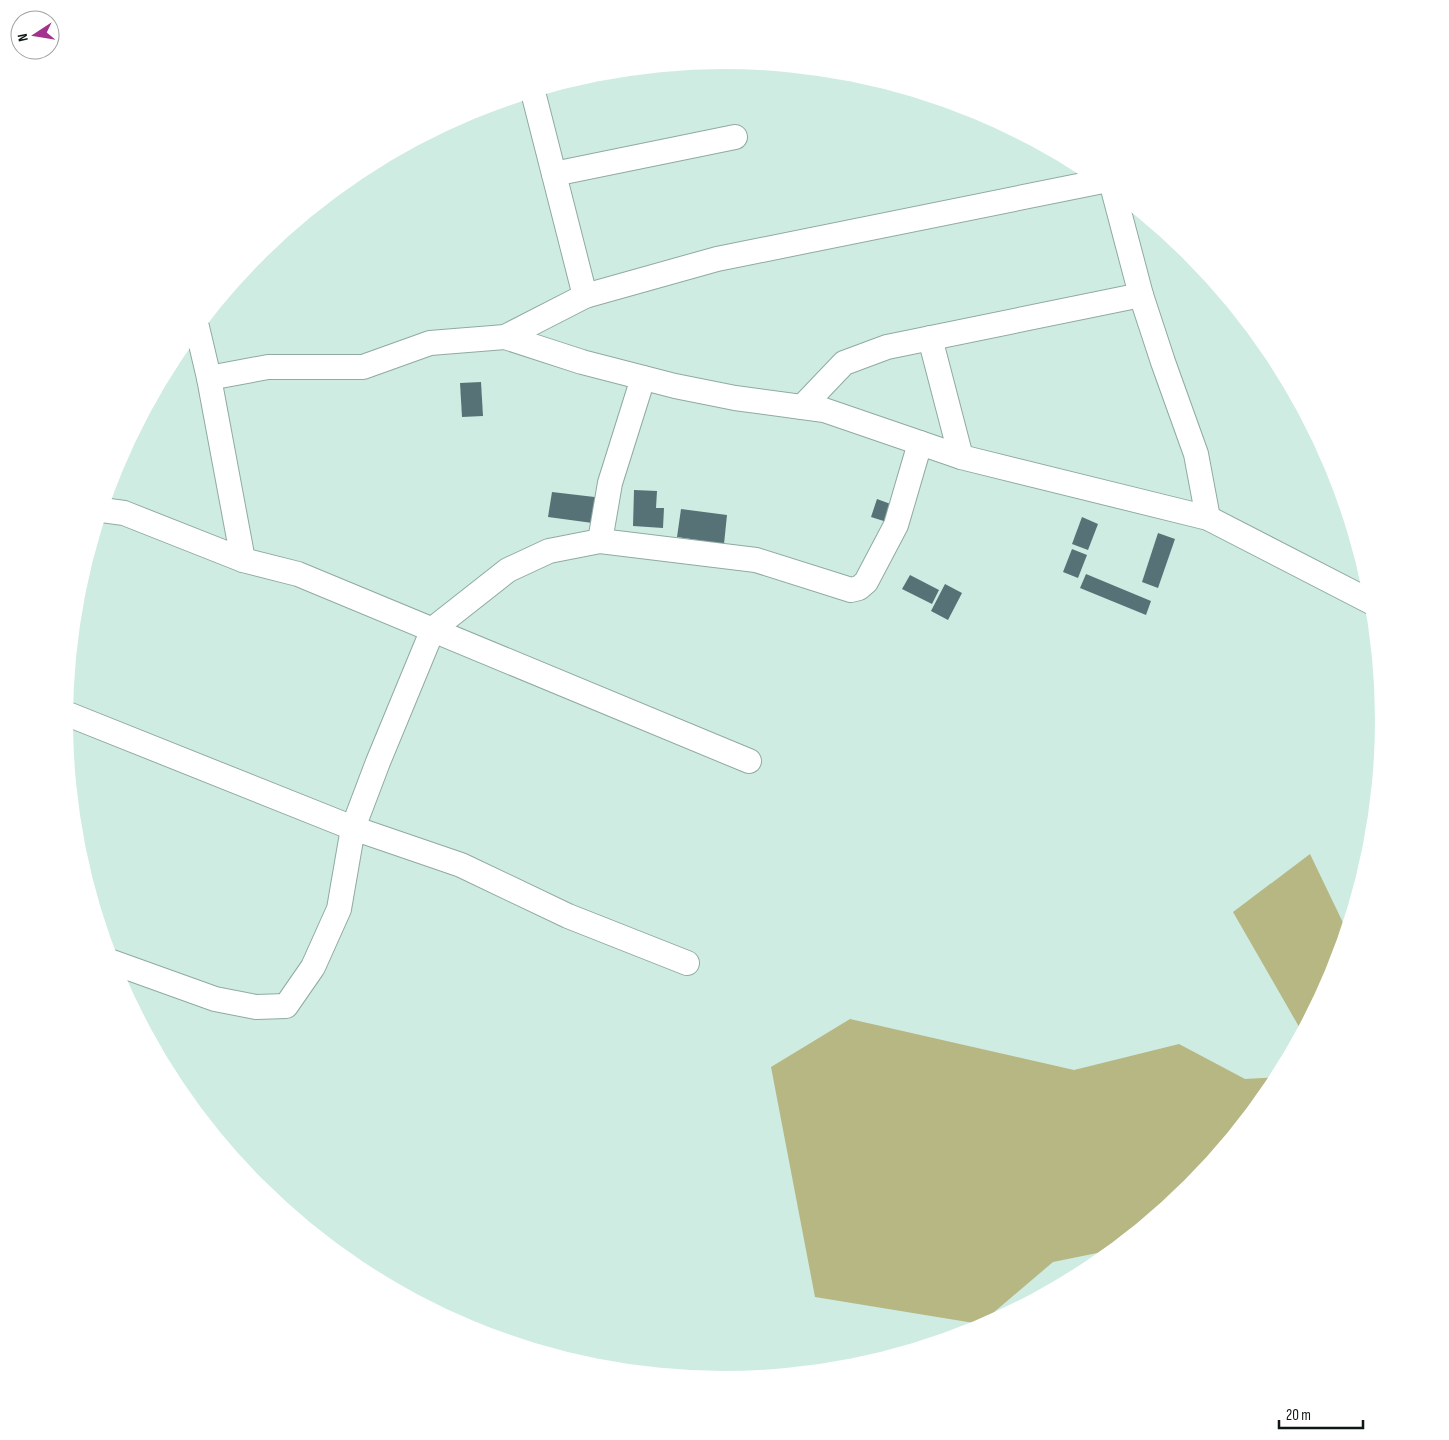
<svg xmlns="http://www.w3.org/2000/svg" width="1449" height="1440" font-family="'Sofia Sans Condensed',sans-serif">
<rect width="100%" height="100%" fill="#cfece3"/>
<g fill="#b6b783">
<polygon points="1310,854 1347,931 1334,973 1302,1032 1233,912"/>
<polygon points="850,1019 1074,1070 1179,1044 1245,1079 1279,1077 1273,1087 1191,1187 1111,1252 1107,1251 1053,1262 980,1324 815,1297 771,1067"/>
</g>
<g fill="#567276">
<polygon points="481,382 483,416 462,417 460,383"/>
<polygon points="634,490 657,491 656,508 664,508 663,528 633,526"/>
<polygon points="552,492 603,498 600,524 548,517"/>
<polygon points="877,499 896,506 890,523 871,517"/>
<polygon points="681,509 727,515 724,544 677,537"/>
<polygon points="1082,517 1098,524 1088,550 1072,544"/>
<polygon points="1158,533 1175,539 1158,588 1142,582"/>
<polygon points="1072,549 1087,555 1078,578 1063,572"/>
<polygon points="1086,574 1151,601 1146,615 1080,588"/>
<polygon points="910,575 939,590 932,604 902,589"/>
<polygon points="945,584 962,593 948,620 931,611"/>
</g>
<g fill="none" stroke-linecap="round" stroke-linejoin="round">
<defs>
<g id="street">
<polyline points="533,92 585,296"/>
<polyline points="554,174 735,137"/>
<polyline points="1113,189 1141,295 1163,362 1196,454 1208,518"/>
<polyline points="197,327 209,378 243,560"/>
<polyline points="505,337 585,296 717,259 1103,181"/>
<polyline points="930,338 961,457"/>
<polyline points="209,378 268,367 363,367 430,343 505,337 582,362 675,386 735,398 824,410 961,457 1208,518 1373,603"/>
<polyline points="802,407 844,363 887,347 1141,295"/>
<polyline points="102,510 124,513 243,560 298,574 749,761"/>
<polyline points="600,541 610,483 643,378"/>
<polyline points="65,713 353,828 461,865 568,916 687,963"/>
<polyline points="112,962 215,999 256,1007 286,1006 313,967 339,909 353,828 378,762 433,629 508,570 549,551 600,541 756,560 851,590 859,588 866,582 896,525 920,443"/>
</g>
</defs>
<use href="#street" stroke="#8faaa2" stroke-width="26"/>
<use href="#street" stroke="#fff" stroke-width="24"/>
</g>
<path d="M0 0H1449V1440H0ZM73 720a651 651 0 1 1 1302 0a651 651 0 1 1-1302 0Z" fill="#fff" fill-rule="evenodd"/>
<g transform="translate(35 35) rotate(258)"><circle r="24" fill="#ffffff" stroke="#9ea2a1"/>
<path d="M0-4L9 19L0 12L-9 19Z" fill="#a3318e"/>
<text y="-8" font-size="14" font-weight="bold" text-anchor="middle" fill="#0d1714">N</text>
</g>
<path d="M1279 1420v8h84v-8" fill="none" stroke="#0d1714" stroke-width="2.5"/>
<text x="1286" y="1420" font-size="15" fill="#0d1714" stroke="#ffffff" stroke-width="4" paint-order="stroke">20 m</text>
</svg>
